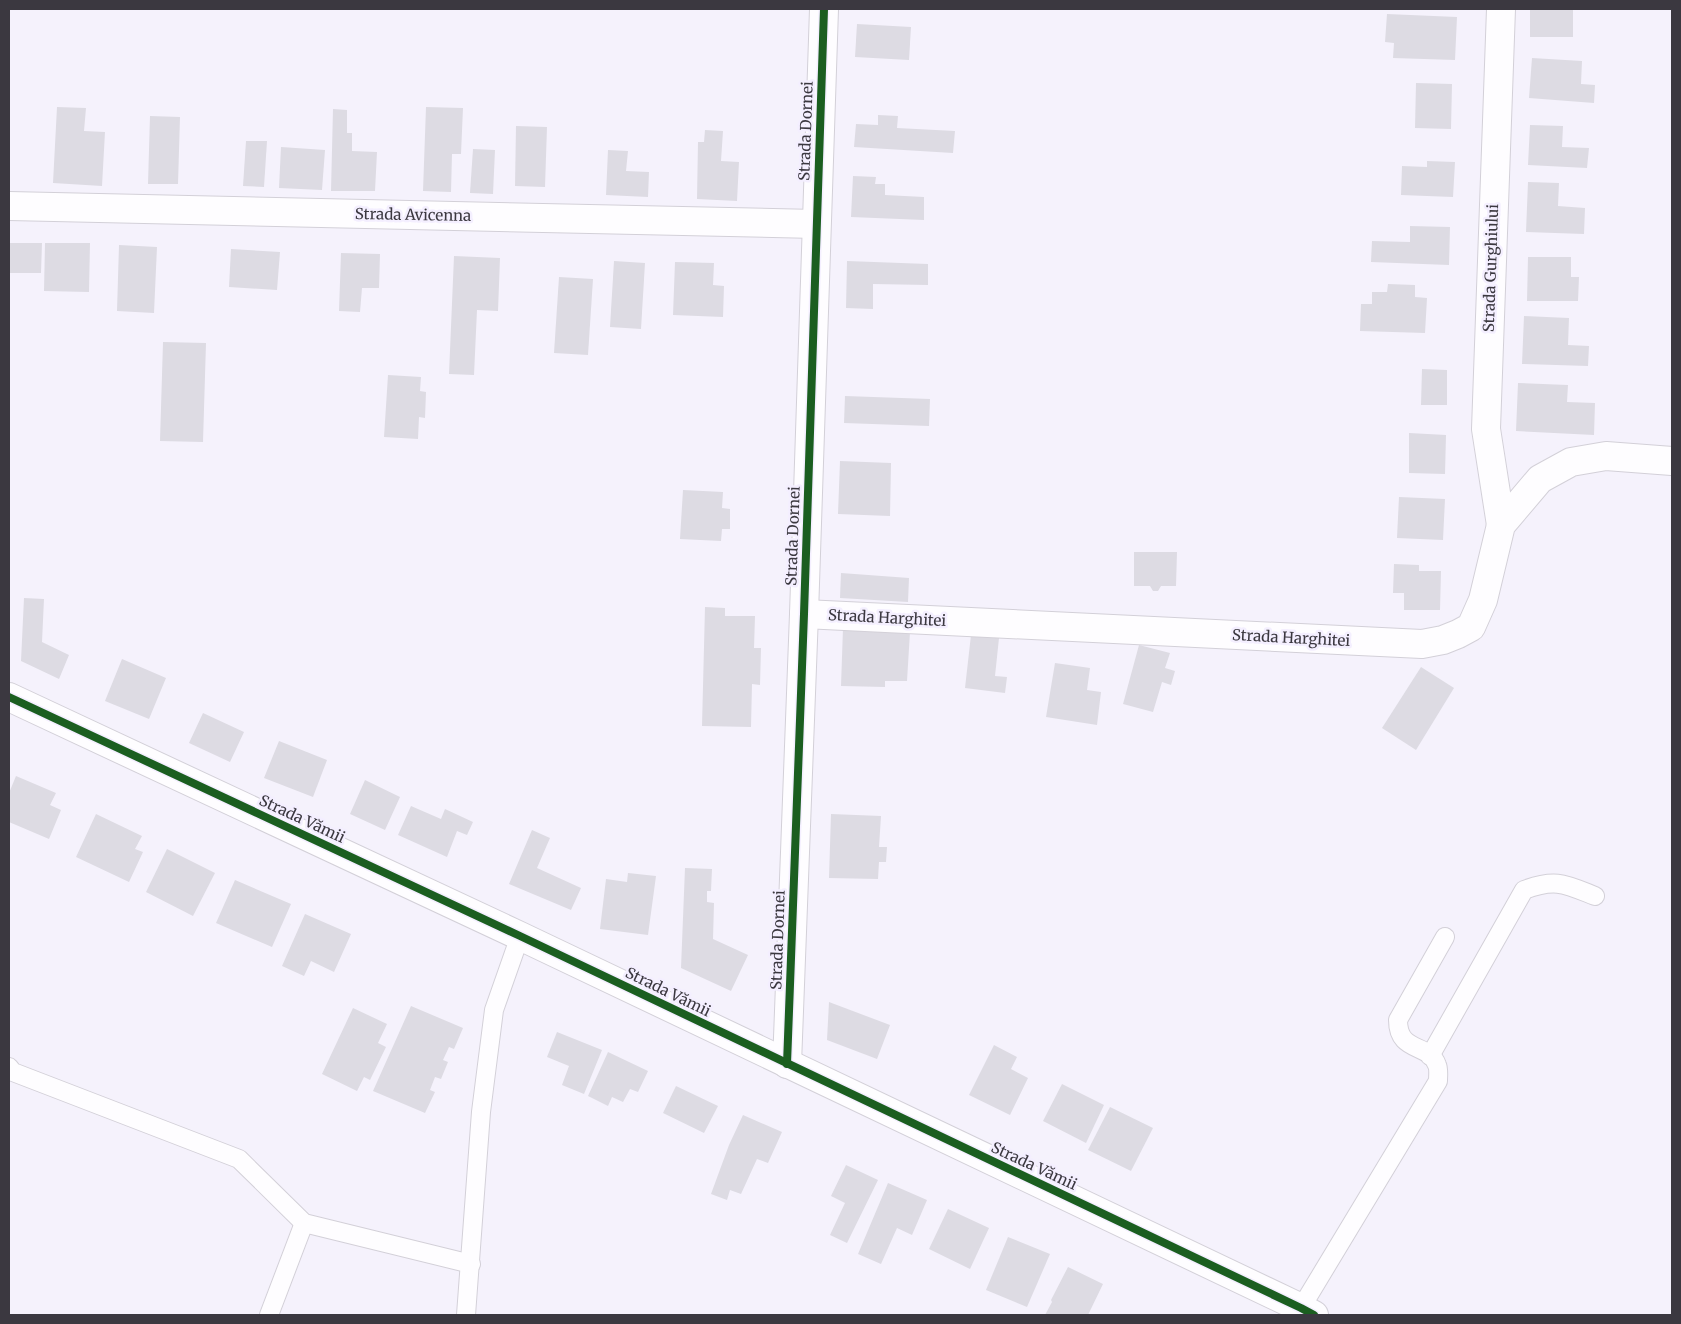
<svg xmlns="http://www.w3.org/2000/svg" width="1681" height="1324" font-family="Merriweather,serif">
<rect width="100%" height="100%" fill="#f5f2fc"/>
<g fill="#dddbe3">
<rect x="1530" y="9" width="43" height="28"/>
<polygon points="1387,14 1457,17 1455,60 1393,58 1394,43 1385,42"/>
<polygon points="857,24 911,27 909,60 855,57"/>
<polygon points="1532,58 1582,61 1581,84 1595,85 1594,103 1529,98"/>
<polygon points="1416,83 1452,84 1451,129 1415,128"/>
<polygon points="57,107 86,108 84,131 105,132 102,186 53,183"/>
<polygon points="426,107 463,108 461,154 452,154 451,192 423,191"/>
<polygon points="333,109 347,110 347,133 352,133 352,151 377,152 375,191 331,191"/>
<polygon points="878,115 898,116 897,128 955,131 953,153 854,147 856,124 878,125"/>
<polygon points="150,116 180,117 178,184 148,184"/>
<polygon points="1530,125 1563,126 1562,147 1589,148 1587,168 1528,165"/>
<polygon points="516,126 547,127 545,187 515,186"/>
<polygon points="705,130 723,131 721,161 739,162 737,201 697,199 698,142 704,142"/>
<polygon points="246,141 267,141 264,187 243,186"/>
<polygon points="281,147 325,150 322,190 279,188"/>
<polygon points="473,149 495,150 493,194 470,193"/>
<polygon points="608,150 628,151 626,171 649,172 648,197 606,195"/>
<polygon points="1427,161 1455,162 1453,197 1401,195 1402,166 1427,167"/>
<polygon points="853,176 876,177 875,184 885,184 885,195 924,197 924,220 851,217"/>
<polygon points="1528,182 1559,183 1558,206 1585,208 1584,234 1526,232"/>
<polygon points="1410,226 1450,227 1449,265 1371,262 1372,241 1410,242"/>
<polygon points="9,243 42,243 41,273 9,273"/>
<polygon points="45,243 90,243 89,292 44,291"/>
<polygon points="119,245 157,247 154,313 117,311"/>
<polygon points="231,249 280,252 277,290 229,287"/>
<polygon points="341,253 380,254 379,288 362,288 360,312 339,311"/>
<polygon points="454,256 500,258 498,311 477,310 474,375 449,374"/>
<polygon points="1528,257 1571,257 1571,277 1579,277 1578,301 1527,301"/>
<polygon points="614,261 645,263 641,329 610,327"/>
<polygon points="847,261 928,264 928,285 873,284 873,309 846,308"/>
<polygon points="675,262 714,263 713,285 724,286 723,317 673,315"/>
<polygon points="559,277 593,279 588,355 554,353"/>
<polygon points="1388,284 1415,285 1415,297 1427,298 1425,333 1360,331 1361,304 1372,304 1372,292 1387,292"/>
<polygon points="1524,316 1569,318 1568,345 1589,346 1588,366 1522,364"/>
<polygon points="163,342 206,343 203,442 160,441"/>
<polygon points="1422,369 1447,370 1447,405 1421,405"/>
<polygon points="388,375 421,377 420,391 426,392 425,418 419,417 418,439 384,437"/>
<polygon points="1518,383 1568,385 1567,402 1595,403 1594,435 1516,431"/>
<polygon points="845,396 930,399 929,426 844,423"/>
<polygon points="1409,433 1446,435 1445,474 1409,473"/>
<polygon points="840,461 891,463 890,516 838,514"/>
<polygon points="683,490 723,492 722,508 730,509 730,529 722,529 721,541 680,539"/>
<polygon points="1399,497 1445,499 1443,540 1397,538"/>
<polygon points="1134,552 1177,552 1176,586 1161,586 1158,591 1153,591 1150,586 1134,586"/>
<polygon points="1394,564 1419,565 1419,571 1441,571 1440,610 1404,610 1404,593 1393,593"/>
<polygon points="841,573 909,578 908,602 840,598"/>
<polygon points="24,598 44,599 42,642 69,655 59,679 21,661"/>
<polygon points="705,607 725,608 725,616 755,616 754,648 761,648 760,685 752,684 751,727 702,726"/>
<polygon points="843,628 910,632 907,681 885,681 885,687 841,686"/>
<polygon points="971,635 999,638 995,676 1007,677 1005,693 965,688"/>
<polygon points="1139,645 1170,653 1165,668 1175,671 1171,685 1162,682 1153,712 1123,704"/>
<polygon points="122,659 166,678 149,719 105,701"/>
<polygon points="1055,663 1090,668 1087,690 1101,692 1097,725 1046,717"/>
<polygon points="1421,667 1454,688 1416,750 1382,728"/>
<polygon points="203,713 244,732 230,762 189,743"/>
<polygon points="279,741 327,760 313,797 264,778"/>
<polygon points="16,776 56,793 50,805 61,810 49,839 9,822 9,793"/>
<polygon points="365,780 400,797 385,830 350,814"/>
<polygon points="411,806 441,819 445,809 473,822 467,835 457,831 447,857 398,835"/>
<polygon points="96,814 142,836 135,849 143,852 129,882 76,857"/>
<polygon points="831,814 881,816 879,847 887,847 886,862 879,862 878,879 829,878"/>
<polygon points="532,830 550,838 537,868 581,888 571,910 509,884"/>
<polygon points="167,849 215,873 193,916 146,892"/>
<polygon points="685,868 712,869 711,891 707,891 707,902 714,903 713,939 748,955 731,991 681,968"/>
<polygon points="628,873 656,876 648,935 600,929 606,879 627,882"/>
<polygon points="235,880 291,904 272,947 216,923"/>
<polygon points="305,914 351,934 334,972 311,961 304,976 282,966"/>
<polygon points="829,1002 890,1025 877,1059 827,1040"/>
<polygon points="411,1006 463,1028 454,1049 449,1047 443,1060 448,1062 441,1079 435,1077 430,1090 435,1092 425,1113 373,1091"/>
<polygon points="353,1008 387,1024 378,1043 386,1047 370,1080 364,1077 357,1091 322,1074"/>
<polygon points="557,1032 602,1050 584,1094 562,1085 569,1066 547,1057"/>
<polygon points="994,1045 1017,1057 1011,1069 1028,1078 1010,1115 969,1095"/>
<polygon points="608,1052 648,1071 638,1092 630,1089 623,1102 612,1097 608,1106 588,1096"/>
<polygon points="1062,1084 1104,1105 1086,1143 1043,1121"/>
<polygon points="676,1086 718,1106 704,1133 663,1113"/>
<polygon points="1110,1107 1153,1128 1131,1171 1088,1150"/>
<polygon points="743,1115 782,1132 768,1163 757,1159 741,1194 730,1190 727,1200 711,1194 729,1145"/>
<polygon points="846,1165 878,1180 847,1243 830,1235 845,1203 831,1196"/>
<polygon points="888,1183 927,1200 912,1235 897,1228 881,1264 858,1254"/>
<polygon points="948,1209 989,1228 970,1269 929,1249"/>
<polygon points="1008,1237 1050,1254 1027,1307 986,1290"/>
<polygon points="1068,1267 1103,1284 1088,1315 1045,1315 1052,1302 1051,1300"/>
</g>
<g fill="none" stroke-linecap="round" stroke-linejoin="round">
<defs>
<g id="lane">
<path d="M1430,1056l94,-166c32,-12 41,-6 71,6"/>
<polyline points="9,1067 13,1072 239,1159 304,1223 471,1264"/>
<path d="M1301,1308l137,-227c0,-5 1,-12 -1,-16 -8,-23 -39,-11 -39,-45l47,-83"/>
<polyline points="269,1315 304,1223"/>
<polyline points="466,1315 481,1112 494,1010 520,936"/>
</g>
<g id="street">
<polyline points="9,206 816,224"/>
<polyline points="1501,525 1486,429 1501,9"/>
<polyline points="804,614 1422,644 1443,640 1458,634 1471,627 1483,600 1501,525 1540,479 1571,462 1606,456 1672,461"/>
<polyline points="9,697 520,936 1301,1308 1314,1315"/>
<polyline points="787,1064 804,614 824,9"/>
</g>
</defs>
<use href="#lane" stroke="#d3d0d8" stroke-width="20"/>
<use href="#street" stroke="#d3d0d8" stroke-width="30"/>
<use href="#lane" stroke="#fefdff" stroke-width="18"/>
<use href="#street" stroke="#fefdff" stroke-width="28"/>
<defs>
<g id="cycleway">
<polyline points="9,697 520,936 1301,1308 1314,1315"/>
<polyline points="787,1064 804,614 824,9"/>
</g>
</defs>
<use href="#cycleway" stroke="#f4efff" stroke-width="11"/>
<use href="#cycleway" stroke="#1b5e20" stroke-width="8"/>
</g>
<g text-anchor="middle" stroke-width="5" stroke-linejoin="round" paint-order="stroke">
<g font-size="15" fill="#3b3840" stroke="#f4efff">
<text transform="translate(806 131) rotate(-88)" y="5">Strada Dornei</text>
<text transform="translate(413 215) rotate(1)" y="5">Strada Avicenna</text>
<text transform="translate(1491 268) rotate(-88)" y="5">Strada Gurghiului</text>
<text transform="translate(793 536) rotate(-88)" y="5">Strada Dornei</text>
<text transform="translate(887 618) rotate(3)" y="5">Strada Harghitei</text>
<text transform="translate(1291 638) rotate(3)" y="5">Strada Harghitei</text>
<text transform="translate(302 819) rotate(25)" y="5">Strada Vămii</text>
<text transform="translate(778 940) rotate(-88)" y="5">Strada Dornei</text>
<text transform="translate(668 992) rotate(26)" y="5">Strada Vămii</text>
<text transform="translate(1034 1166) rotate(25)" y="5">Strada Vămii</text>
</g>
</g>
<rect width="1681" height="1324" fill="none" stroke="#3b3840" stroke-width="20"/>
</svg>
